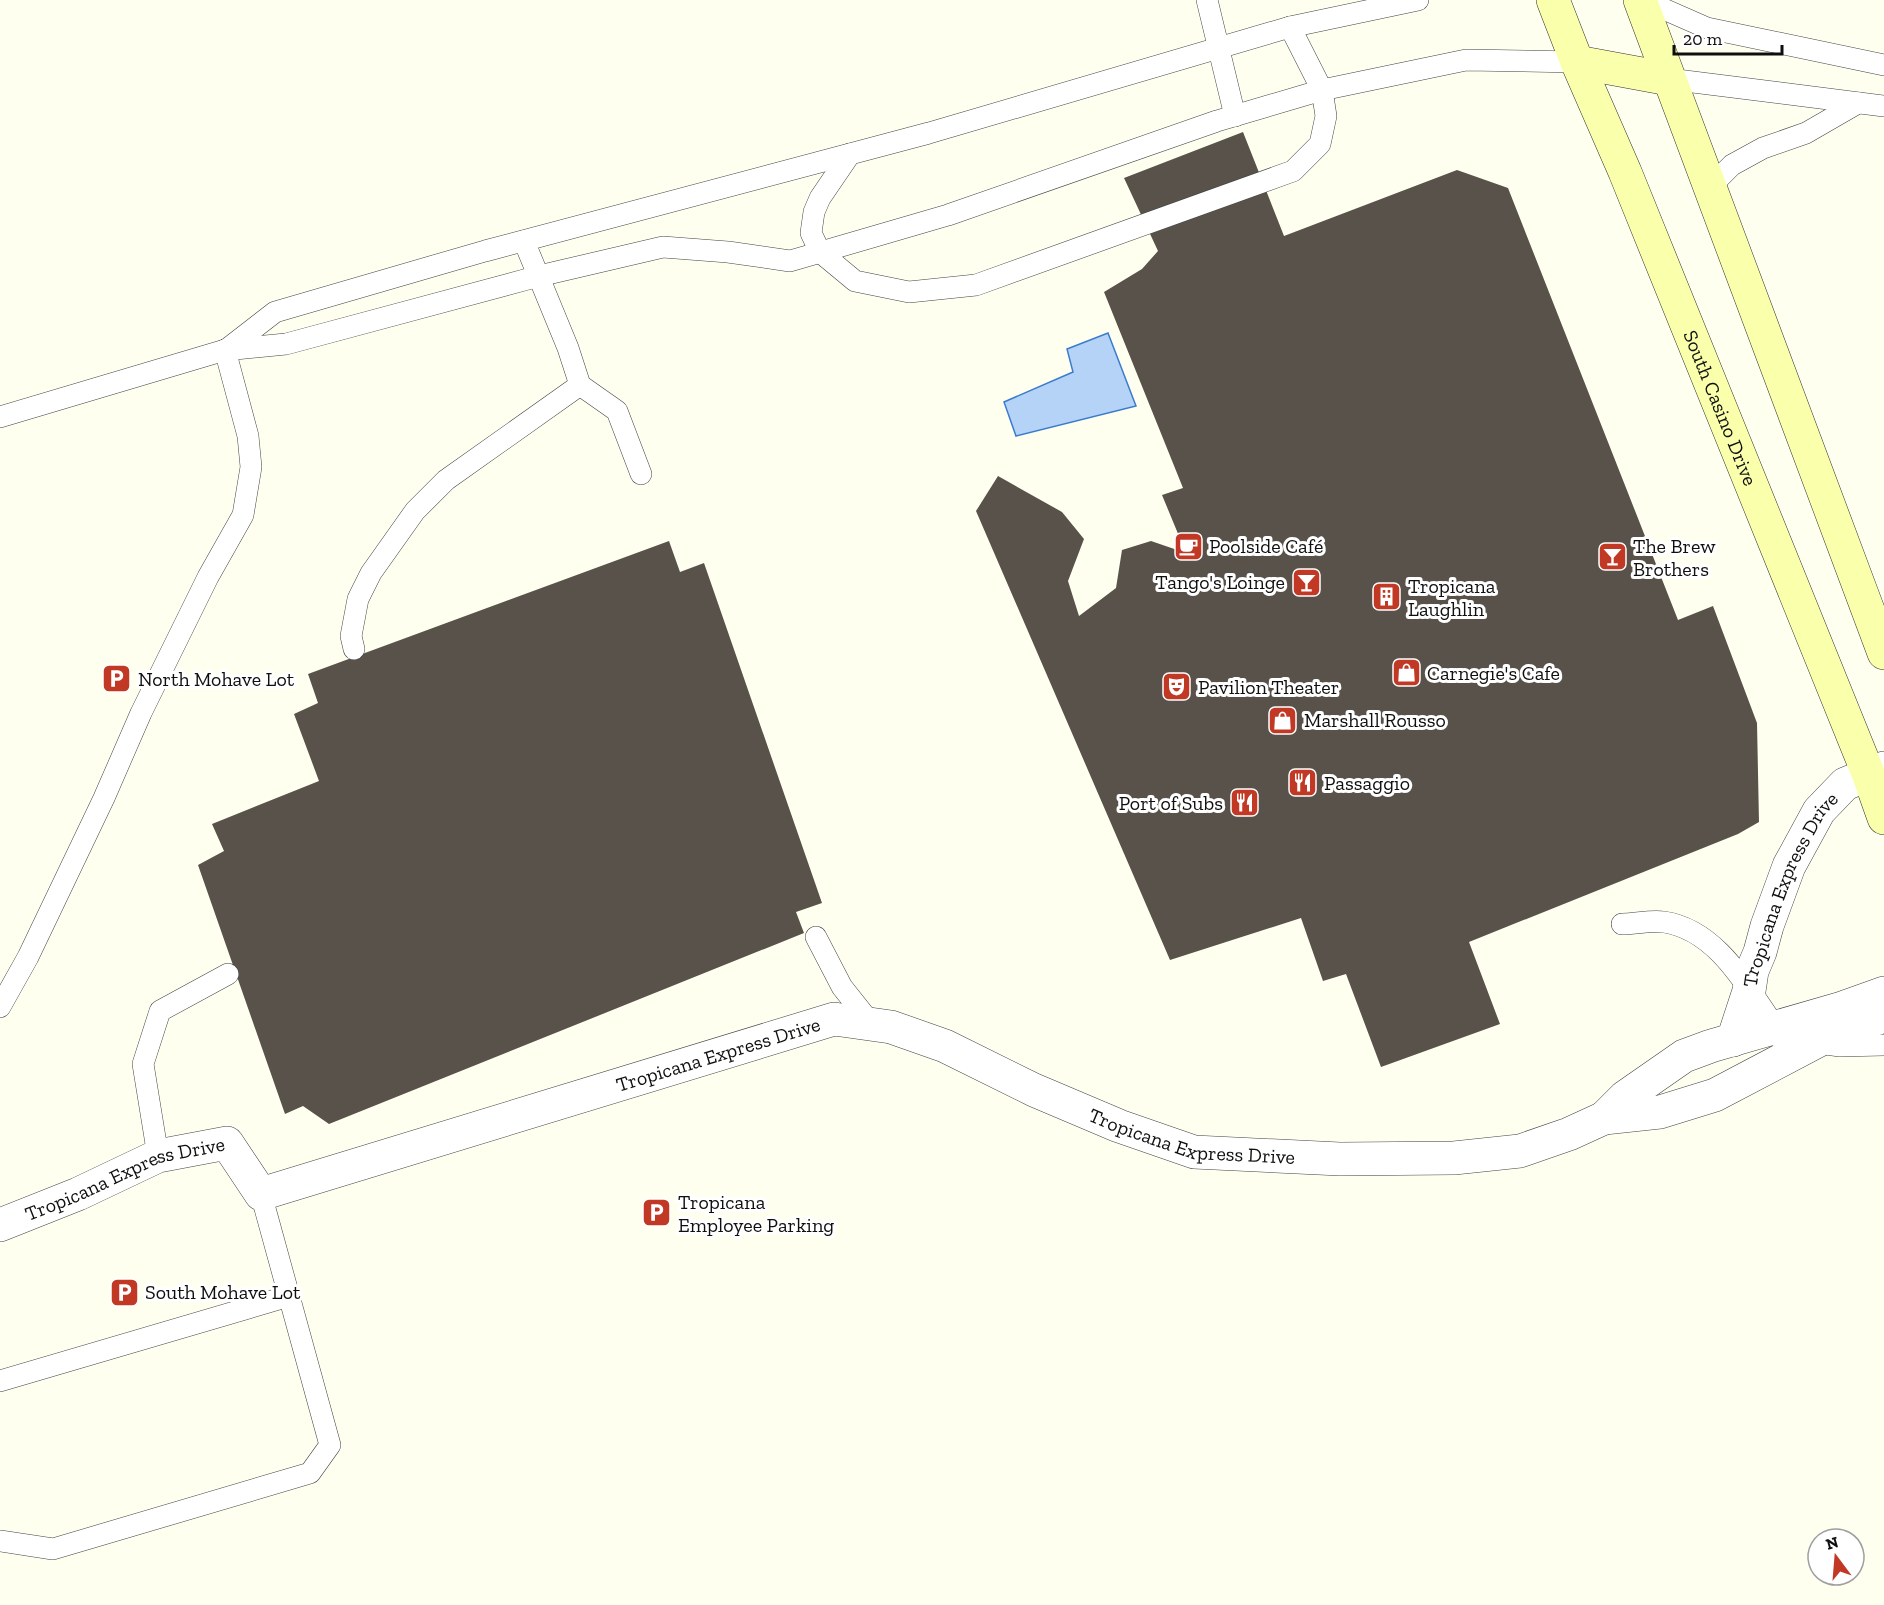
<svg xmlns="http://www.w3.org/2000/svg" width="1884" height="1605" font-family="'Zilla Slab',serif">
<rect width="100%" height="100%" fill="#fffff0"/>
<polygon fill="#b5d3f7" stroke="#3b7bce" stroke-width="1.5" points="1108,333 1136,406 1016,436 1004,402 1073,372 1067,349"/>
<g fill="#58524b">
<polygon points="1243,132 1284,236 1457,170 1508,188 1678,620 1713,606 1757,723 1759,822 1738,834 1469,942 1500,1024 1381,1067 1346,974 1323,981 1301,918 1170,960 976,511 998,476 1062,512 1084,539 1068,581 1079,616 1116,588 1122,550 1151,541 1186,553 1162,495 1183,488 1104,292 1142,269 1158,251 1124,178"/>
<polygon points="669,541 680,572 704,563 822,903 796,912 804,933 329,1124 303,1106 285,1114 198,865 224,851 212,824 319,781 294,714 318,703 308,674"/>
</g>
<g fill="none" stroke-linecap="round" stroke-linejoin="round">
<defs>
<g id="service">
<polyline points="1207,0 1235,116"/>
<polyline points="1643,0 1707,28 1884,65"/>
<polyline points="1669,79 1884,106"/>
<polyline points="850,154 820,198 814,212 811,233 820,252 855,281 909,292 976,285 1293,171 1320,144 1326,116 1322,90 1290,27"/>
<polyline points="1710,187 1732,165 1763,148 1806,133 1858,103"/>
<polyline points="524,241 568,348 580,385 617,411 641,474"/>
<polyline points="226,350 275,312 485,251 929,133 1290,27 1418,0"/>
<polyline points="0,417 225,350 286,344 539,276 663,247 728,252 790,261 948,215 1217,121 1322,90 1466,60 1577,62"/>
<polyline points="354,649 351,636 358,599 371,573 415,511 446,480 580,385"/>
<path d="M1622,924c13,0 29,-4 42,-2 54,8 83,66 112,106l3,9"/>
<polyline points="816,937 842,987 873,1026"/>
<polyline points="0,1007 28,957 104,798 141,713 208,577 243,515 251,467 248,436 225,350"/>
<polyline points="1819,1043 1840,1046 1884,1045"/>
<polyline points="158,1156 143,1064 160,1011 228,974"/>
<polyline points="0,1381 289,1296"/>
<polyline points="0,1541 53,1549 310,1473 330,1445 261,1194"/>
</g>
<g id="minor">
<path id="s1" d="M1733,1040l16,-49 3,-20 8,-19 7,-26 22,-60 30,-55 26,-27 39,-16"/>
<polyline points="1604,1118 1625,1097 1684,1056 1711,1046 1842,1008 1884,993"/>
<path id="s2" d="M0,1225l78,-31 80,-38 69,-13 34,51 573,-175 57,8 54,19 89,44 85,36 75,26 146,7 114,-1 66,-7 49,-17 35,-16 56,-6 55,-17 114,-60 55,-19"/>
</g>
<g id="secondary">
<path id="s3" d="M1553,0l24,62 48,110 243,601 16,45"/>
<polyline points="1640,0 1884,653"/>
<polyline points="1577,62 1669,79"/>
</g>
</defs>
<use href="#service" stroke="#424242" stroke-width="22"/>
<use href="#minor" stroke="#424242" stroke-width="34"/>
<use href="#secondary" stroke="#313131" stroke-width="34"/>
<use href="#service" stroke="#fff" stroke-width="21"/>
<use href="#minor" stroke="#fff" stroke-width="33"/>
<use href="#secondary" stroke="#faffab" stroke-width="33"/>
</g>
<defs>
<symbol id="cafe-square" viewBox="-11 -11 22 22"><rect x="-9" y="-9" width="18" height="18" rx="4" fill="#c13825" stroke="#fff"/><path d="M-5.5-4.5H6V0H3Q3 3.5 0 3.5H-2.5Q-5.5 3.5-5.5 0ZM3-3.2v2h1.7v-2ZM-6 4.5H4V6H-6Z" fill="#fff"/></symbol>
<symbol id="bar-square" viewBox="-11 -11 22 22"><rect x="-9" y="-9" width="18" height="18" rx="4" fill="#c13825" stroke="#fff"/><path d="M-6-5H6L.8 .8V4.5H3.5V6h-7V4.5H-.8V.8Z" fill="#fff"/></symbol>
<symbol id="building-square" viewBox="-11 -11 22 22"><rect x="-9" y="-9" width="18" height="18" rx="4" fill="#c13825" stroke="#fff"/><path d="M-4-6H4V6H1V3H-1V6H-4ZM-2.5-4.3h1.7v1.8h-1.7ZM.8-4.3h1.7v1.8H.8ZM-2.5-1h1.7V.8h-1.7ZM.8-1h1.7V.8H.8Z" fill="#fff"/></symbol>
<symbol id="shop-square" viewBox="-11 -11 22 22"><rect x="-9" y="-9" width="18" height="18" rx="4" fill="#c13825" stroke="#fff"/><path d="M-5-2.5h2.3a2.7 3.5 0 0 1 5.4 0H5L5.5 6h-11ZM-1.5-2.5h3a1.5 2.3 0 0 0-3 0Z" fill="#fff"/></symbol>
<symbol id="parking-square" viewBox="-11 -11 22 22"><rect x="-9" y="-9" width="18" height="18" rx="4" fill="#c13825" stroke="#fff"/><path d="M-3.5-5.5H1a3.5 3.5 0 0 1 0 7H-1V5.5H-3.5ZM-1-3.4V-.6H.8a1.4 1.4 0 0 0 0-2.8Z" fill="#fff"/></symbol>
<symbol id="theatre-square" viewBox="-11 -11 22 22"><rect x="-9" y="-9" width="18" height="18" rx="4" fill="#c13825" stroke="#fff"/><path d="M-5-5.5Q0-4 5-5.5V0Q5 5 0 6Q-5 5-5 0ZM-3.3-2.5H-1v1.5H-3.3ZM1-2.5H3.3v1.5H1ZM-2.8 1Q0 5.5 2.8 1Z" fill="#fff"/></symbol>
<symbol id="restaurant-square" viewBox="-11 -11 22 22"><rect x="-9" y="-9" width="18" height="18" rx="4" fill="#c13825" stroke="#fff"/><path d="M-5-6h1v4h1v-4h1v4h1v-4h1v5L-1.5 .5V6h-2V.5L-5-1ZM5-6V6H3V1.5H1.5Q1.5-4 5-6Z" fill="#fff"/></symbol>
</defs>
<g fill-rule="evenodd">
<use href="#cafe-square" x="1172" y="530" width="33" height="33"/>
<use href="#bar-square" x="1596" y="540" width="33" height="33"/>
<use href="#bar-square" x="1290" y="566" width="33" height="33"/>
<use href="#building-square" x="1370" y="580" width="33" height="33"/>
<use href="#shop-square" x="1390" y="656" width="33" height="33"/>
<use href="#parking-square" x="100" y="662" width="33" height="33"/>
<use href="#theatre-square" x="1160" y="670" width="33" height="33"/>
<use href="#shop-square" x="1266" y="704" width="33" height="33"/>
<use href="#restaurant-square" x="1286" y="766" width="33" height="33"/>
<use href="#restaurant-square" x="1228" y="786" width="33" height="33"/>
<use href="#parking-square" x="640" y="1196" width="33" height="33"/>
<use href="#parking-square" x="108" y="1276" width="33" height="33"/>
</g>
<g text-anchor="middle" stroke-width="6" stroke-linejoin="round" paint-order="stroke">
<g font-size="20" fill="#0f0f0f" stroke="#fff">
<text dy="7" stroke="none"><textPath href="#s3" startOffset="441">South Casino Drive</textPath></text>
<text dy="7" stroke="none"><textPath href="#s1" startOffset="162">Tropicana Express Drive</textPath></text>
<text dy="7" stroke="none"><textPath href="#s2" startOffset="782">Tropicana Express Drive</textPath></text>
<text dy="7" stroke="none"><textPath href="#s2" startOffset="1284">Tropicana Express Drive</textPath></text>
<text dy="7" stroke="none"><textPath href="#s2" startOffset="134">Tropicana Express Drive</textPath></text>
</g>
<g font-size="20" fill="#0f0f0f" stroke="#fff" text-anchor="start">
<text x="1209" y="553">Poolside Café</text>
<text x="1633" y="553">The Brew<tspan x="1633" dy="23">Brothers</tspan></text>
<text x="1285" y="589" text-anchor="end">Tango's Loinge</text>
<text x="1408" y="593">Tropicana<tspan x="1408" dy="23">Laughlin</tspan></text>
<text x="1427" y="680">Carnegie's Cafe</text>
<text x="138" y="686">North Mohave Lot</text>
<text x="1198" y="694">Pavilion Theater</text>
<text x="1304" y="727">Marshall Rousso</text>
<text x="1324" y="790">Passaggio</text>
<text x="1223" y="810" text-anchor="end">Port of Subs</text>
<text x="678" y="1209">Tropicana<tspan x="678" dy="23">Employee Parking</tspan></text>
<text x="145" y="1299">South Mohave Lot</text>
</g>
</g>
<g transform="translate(1836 1557) rotate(344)"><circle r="28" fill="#ffffff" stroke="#9f9f9f" stroke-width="1.5"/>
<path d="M0-4.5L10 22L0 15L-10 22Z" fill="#c13825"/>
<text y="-9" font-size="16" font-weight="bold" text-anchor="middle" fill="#0f0f0f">N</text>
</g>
<path d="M1674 45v9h108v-9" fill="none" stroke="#0f0f0f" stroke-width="3"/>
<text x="1683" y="45" font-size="18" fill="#0f0f0f" stroke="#ffffff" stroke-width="4.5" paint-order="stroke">20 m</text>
</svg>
